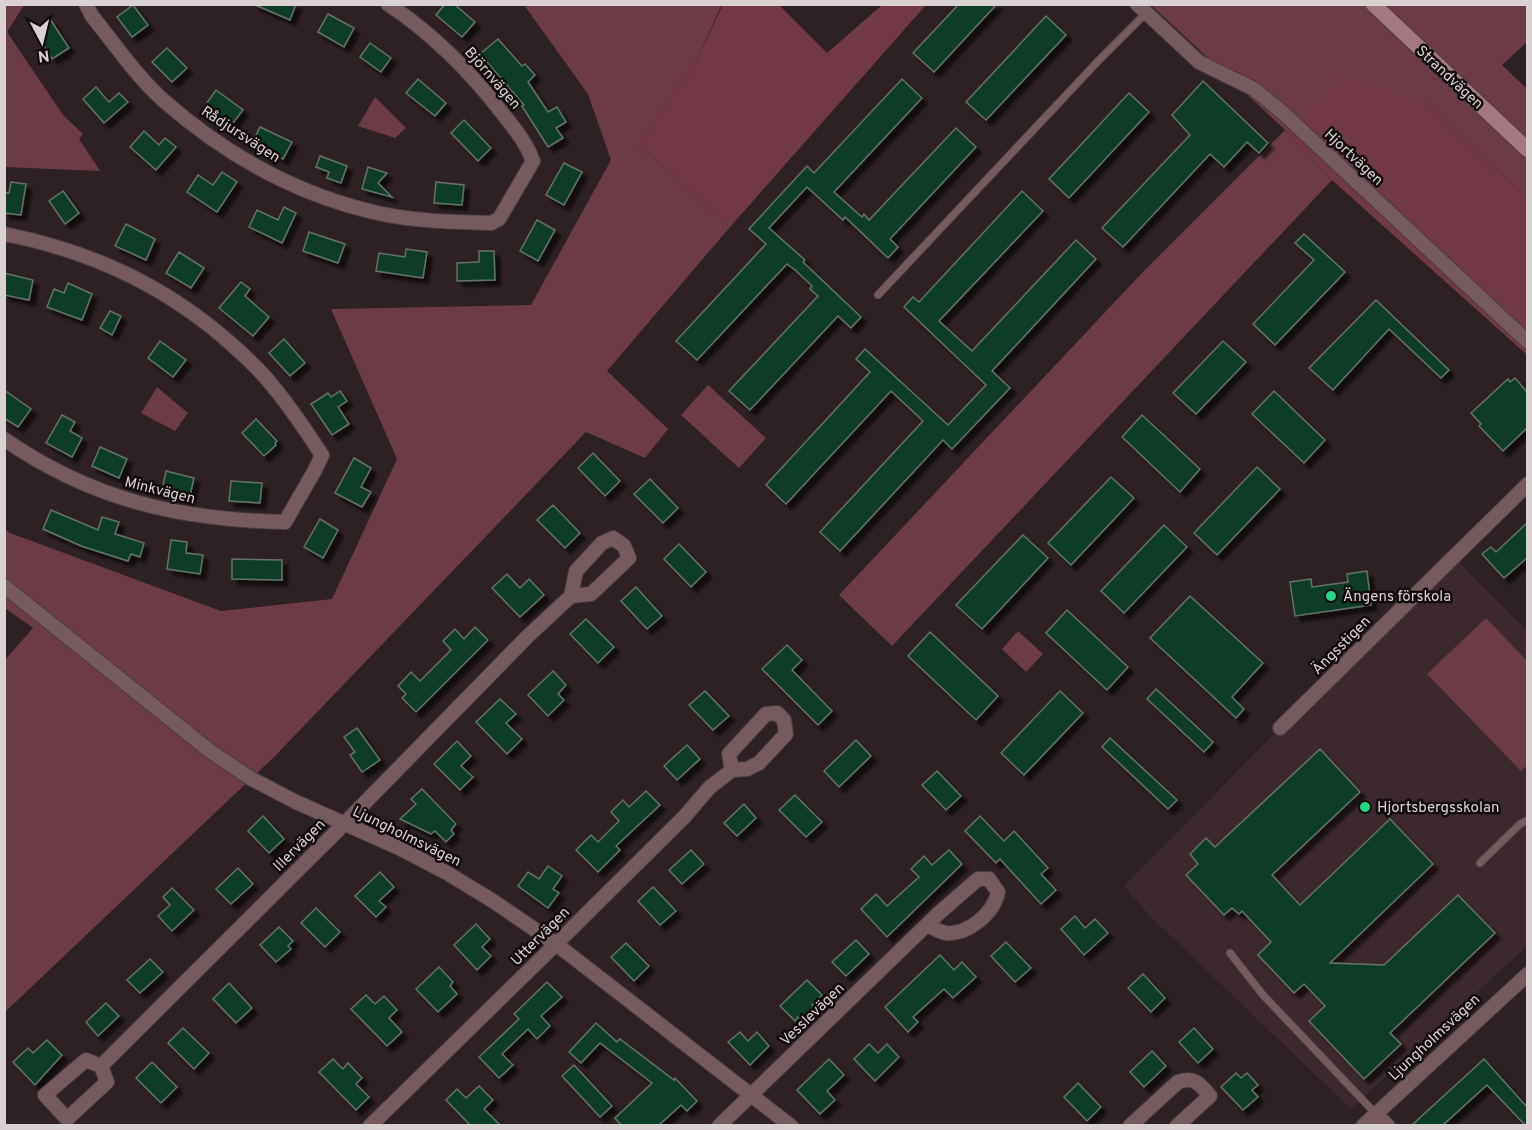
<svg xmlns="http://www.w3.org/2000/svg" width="1532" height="1130" font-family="Overpass,sans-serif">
<defs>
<filter id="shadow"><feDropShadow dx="5.5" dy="5.5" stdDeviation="1.5" flood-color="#0009"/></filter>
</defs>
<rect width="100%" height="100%" fill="#2d2124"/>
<polygon fill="#3c292d" points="1447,550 1527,631 1527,946 1351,1109 1150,916 1124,886 1280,728"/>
<g fill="#6b3c47">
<polygon points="5,4 24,5 7,32 63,115 83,134 79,139 100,171 5,167"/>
<polygon points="666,4 721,6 696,62 639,145 730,227 607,371 668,429 645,458 586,432 273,758 5,1012 5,660 33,628 5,608 5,529 10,533 221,611 332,599 397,459 331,309 531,305 611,160 588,94 524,5"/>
<polygon points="1151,5 1527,5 1527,42 1502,65 1527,89 1527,198 1425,103 1285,130 1332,180 892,646 839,595 1142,273 1285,130"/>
<polygon points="375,97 406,128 395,138 358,126"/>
<polygon points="708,385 766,438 739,468 681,415"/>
<polygon points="157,387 188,413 175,431 141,413"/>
<polygon points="1486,618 1527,661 1527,765 1521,771 1427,674"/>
<polygon points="1018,631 1043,654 1026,672 1002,649"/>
</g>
<g fill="#713846">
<polygon points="723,4 779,5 827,53 882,5 926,5 730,227 639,145 696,62"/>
<polygon points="1345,76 1425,103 1527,198 1527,355 1332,180 1285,130"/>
</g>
<g fill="#113e26" stroke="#647068" stroke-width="1.5" filter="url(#shadow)">
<polygon points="253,4 296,4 290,20"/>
<polygon points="445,4 454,4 475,22 462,37 436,15"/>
<polygon points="959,4 997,4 934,72 913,53"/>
<polygon points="133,5 148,25 132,37 117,17"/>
<polygon points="328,14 354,28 344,47 318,32"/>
<polygon points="1046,16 1066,35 986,120 966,102"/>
<polygon points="50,19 69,48 52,59 34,30"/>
<polygon points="498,39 522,66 525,64 535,75 528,82 548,112 557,107 566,122 556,128 563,138 548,147 522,106 524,105 480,54"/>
<polygon points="370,43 391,58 381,72 360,57"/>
<polygon points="167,48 187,68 172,82 152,62"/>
<polygon points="418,79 446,103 435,116 406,93"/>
<polygon points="902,79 922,98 834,192 862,217 864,214 869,220 956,128 976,147 890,239 898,247 888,258 845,217 843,220 807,187 769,228 805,260 803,262 861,317 851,328 838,316 750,410 729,391 818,296 810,289 812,286 795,270 787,264 697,360 676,341 766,244 749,229 807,166 814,173"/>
<polygon points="1203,81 1268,143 1259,153 1247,142 1224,167 1210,154 1123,247 1102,228 1190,135 1172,115"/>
<polygon points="96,87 109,102 119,93 128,102 104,123 83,99"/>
<polygon points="216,90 243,110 230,127 204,107"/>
<polygon points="1129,93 1149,112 1069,198 1049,179"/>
<polygon points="464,120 491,148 478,161 451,133"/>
<polygon points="260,127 292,142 283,159 252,143"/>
<polygon points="144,131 159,145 165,138 176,147 156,170 130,147"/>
<polygon points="320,156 347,166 341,183 327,178 329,172 316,167"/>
<polygon points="564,163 582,172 564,205 546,195"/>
<polygon points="368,167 387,173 378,183 392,197 362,189"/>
<polygon points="222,172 237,182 217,212 187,192 198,175 213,185"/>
<polygon points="11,182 26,184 21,215 4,213 4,193 9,193"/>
<polygon points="436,182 464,185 462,205 434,203"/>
<polygon points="63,191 79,213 65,224 49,201"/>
<polygon points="1022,191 1043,211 939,321 972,351 1076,240 1096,259 992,371 1010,388 952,449 943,440 840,551 820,532 923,421 891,391 786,504 766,485 870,372 856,359 865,349 948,425 986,385 904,307 913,297 919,302"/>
<polygon points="284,207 296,213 282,243 249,227 257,210 278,220"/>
<polygon points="537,220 555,230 538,261 520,251"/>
<polygon points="126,224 155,239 146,260 115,246"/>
<polygon points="309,232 345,244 338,263 303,251"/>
<polygon points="1304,234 1345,272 1275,345 1253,324 1314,260 1295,243"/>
<polygon points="406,249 427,252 423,278 376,271 379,253 405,257"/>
<polygon points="479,251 494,251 495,280 457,281 457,263 479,262"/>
<polygon points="179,252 204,268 191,288 166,273"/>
<polygon points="4,273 33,280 29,300 4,295"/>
<polygon points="241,282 250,289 245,296 269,317 253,336 219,308"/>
<polygon points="68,283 92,294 82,320 47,307 54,289 64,293"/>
<polygon points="1376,300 1449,370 1441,378 1389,329 1333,390 1309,368"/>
<polygon points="110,311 121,316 112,335 100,328"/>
<polygon points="284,339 305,363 290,376 269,353"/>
<polygon points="160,341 186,360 173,377 148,358"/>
<polygon points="1223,341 1246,362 1196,414 1173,393"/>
<polygon points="1515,378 1527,392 1527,428 1503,451 1479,426 1481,424 1471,413 1508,379 1510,382"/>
<polygon points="4,390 31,409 18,427 4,418"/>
<polygon points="340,391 347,401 338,407 349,424 332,435 311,404 328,393 331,397"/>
<polygon points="1274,391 1325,440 1304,463 1252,414"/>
<polygon points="62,415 75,422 70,431 82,438 72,457 46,443"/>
<polygon points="1142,415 1200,469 1180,492 1122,437"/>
<polygon points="256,419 277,441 275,443 276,445 264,456 242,433"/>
<polygon points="100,447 127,459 119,478 92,466"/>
<polygon points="593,453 620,481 605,496 578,468"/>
<polygon points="354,458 371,468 361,487 371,492 362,507 335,493"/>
<polygon points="1257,467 1280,489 1217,555 1194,533"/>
<polygon points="166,471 194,478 190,496 162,490"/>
<polygon points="1111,477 1134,498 1071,565 1048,543"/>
<polygon points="650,479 678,508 663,523 634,494"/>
<polygon points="231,481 262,483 260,503 229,501"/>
<polygon points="553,505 580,533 565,548 537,520"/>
<polygon points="51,510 98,530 102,517 119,522 115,534 144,543 140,557 131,554 128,561 81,546 43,529"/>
<polygon points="320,519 338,530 323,558 304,547"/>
<polygon points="1527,523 1527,558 1504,578 1482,554 1491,547 1496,552"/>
<polygon points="1164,525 1187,547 1124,613 1101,591"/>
<polygon points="1023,535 1048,558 982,629 956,605"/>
<polygon points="171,540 187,542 186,553 203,555 200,574 167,569"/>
<polygon points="679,544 706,572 691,587 664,559"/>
<polygon points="232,559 282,560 282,580 232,579"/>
<polygon points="1367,571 1371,605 1295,616 1290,582 1311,579 1312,587 1348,582 1347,574"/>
<polygon points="507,574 520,588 529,579 544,595 520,617 492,588"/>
<polygon points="636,587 662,616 647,629 621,601"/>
<polygon points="1190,596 1263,663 1232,697 1244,709 1236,718 1150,638"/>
<polygon points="1067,610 1128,667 1107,690 1046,633"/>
<polygon points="586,619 614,647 598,663 570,634"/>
<polygon points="475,627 488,640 416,712 402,698 406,694 398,686 411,672 420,681 451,650 443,641 455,629 464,639"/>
<polygon points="930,632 998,696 976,720 908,656"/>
<polygon points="787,645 802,660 792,670 832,711 818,725 762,669"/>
<polygon points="553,671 566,685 558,694 564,700 548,716 528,695"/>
<polygon points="1156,689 1213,742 1204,752 1147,699"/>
<polygon points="705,691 729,716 713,730 689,705"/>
<polygon points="1060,691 1083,713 1024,775 1001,753"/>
<polygon points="500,699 516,714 506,723 522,739 507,754 476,722"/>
<polygon points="357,728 380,760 362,772 350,755 355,752 344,737"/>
<polygon points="1110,738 1177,800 1168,809 1102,747"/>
<polygon points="856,740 871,756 839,787 824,771"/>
<polygon points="457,741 471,756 461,766 473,777 460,790 434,764"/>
<polygon points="687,745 700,759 677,780 664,766"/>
<polygon points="1320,749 1360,792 1272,875 1300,905 1390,819 1433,864 1330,963 1384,965 1458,895 1495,933 1390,1033 1401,1044 1364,1079 1309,1021 1325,1006 1304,984 1294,993 1258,955 1271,942 1242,911 1239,914 1232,908 1224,915 1186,875 1198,864 1190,854 1206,838 1215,847"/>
<polygon points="937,771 961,796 946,810 922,785"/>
<polygon points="422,789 456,824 451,830 454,834 446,842 435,831 431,834 400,819 416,804 411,799"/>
<polygon points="646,791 660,805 616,846 620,850 598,872 576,850 591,835 598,842 619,821 611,812 623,800 629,807"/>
<polygon points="795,795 822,822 806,837 779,810"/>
<polygon points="744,804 756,818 737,836 724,823"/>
<polygon points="263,816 284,839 269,853 248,831"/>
<polygon points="980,816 1004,841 1014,831 1048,868 1041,874 1056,890 1041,904 1000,859 996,863 965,831"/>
<polygon points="691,850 704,864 682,884 669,870"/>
<polygon points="949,850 962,864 887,937 861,909 876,894 887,906 919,877 911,869 924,856 932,865"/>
<polygon points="548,866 562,876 553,889 559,893 548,908 518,886 528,872 539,879"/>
<polygon points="238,868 253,884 231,904 216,889"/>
<polygon points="380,872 394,887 379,901 386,907 376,917 355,896"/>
<polygon points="653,887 676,911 660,925 638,901"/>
<polygon points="172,888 194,910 172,931 158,916 170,905 163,897"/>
<polygon points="316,908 340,932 325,947 301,923"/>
<polygon points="1075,916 1085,928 1095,919 1108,933 1084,955 1061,929"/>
<polygon points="476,924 490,939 482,947 491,956 477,970 454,945"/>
<polygon points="279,927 293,941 288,946 291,949 276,962 260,945"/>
<polygon points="856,940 869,954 846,976 832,962"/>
<polygon points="1006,942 1031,968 1015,982 991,956"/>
<polygon points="626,943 649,966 634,981 611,957"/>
<polygon points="940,955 954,970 962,962 976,977 953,998 944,989 913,1017 918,1022 908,1032 885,1007"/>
<polygon points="150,959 163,972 140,993 127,980"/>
<polygon points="439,967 453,982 450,986 457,994 438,1012 416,989"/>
<polygon points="1143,974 1165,998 1151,1012 1128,988"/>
<polygon points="807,980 822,995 812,1005 814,1007 801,1019 798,1017 795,1021 780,1006"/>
<polygon points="547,982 562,997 541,1016 550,1026 537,1039 528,1029 502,1054 513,1065 499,1078 479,1057 519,1019 514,1014"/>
<polygon points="229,983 252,1008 236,1023 213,999"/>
<polygon points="366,995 375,1004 384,996 397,1010 389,1018 402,1032 387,1046 351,1009"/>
<polygon points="106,1003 119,1016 98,1036 86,1022"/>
<polygon points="596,1023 617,1042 620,1039 674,1080 675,1078 697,1101 687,1111 681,1105 659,1125 621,1125 615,1118 652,1083 600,1043 581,1063 569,1052"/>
<polygon points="183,1028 209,1053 194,1069 168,1043"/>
<polygon points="1194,1028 1213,1049 1198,1063 1179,1042"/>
<polygon points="740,1032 748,1041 757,1032 769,1046 750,1065 728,1042"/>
<polygon points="47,1040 62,1055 35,1085 13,1062 28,1048 33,1053"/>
<polygon points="869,1044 878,1053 887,1044 899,1057 875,1081 854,1059"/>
<polygon points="1152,1051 1166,1066 1144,1087 1130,1072"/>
<polygon points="333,1059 343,1069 348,1063 362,1078 356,1084 369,1097 356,1110 319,1072"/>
<polygon points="829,1059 844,1075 827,1091 835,1100 820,1114 797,1090"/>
<polygon points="1484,1059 1527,1107 1527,1125 1525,1125 1487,1085 1443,1125 1412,1125"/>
<polygon points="152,1062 177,1087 161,1103 136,1078"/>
<polygon points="574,1065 612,1106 600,1117 562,1076"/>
<polygon points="1236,1073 1241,1078 1247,1073 1258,1085 1252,1090 1258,1097 1243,1110 1221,1087"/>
<polygon points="1078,1083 1101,1107 1087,1121 1064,1097"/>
<polygon points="479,1086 493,1100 484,1109 500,1125 470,1125 446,1100 457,1089 466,1098"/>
</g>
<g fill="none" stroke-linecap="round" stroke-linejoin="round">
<defs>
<g id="lane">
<polyline points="878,295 1101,58 1145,14"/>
<polyline points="1480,863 1520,824 1528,820"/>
<polyline points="1230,953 1263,995 1376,1114"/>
</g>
<g id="street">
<path d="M86,4l6,12c22,27 45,61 71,84 59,52 129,92 206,111 39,10 81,11 122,12l8,-4 34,-58c-7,-19 -19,-33 -30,-47 -33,-43 -70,-80 -115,-110"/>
<polyline points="1137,4 1199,62 1254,89 1282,112 1528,342"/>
<path d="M4,234c83,16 154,48 218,102 17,15 35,30 49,48 19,22 35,47 51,71l-7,15 -30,52c-105,-2 -193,-22 -281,-83"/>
<polyline points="4,586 210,751 250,778 294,801 399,848 447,873 493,901 556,944 791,1126"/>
<polyline points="1280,728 1528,484"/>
<polyline points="101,1066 107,1082 67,1119 45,1095 86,1060 101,1066 344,824 527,637 571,596 576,571 602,543 613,538 624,546 629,558 591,594 571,596"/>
<polyline points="1376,1114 1388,1126"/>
<polyline points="370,1126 556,944 685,816 709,788 732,770 747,769 759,763 786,734 784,720 777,713 766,714 729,754 732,770"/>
<path d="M719,1126l220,-213 39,-34h11l9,13c-4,21 -30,43 -52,41 -6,-1 -12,-5 -18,-7"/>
<path d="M1130,1126l48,-44c16,-6 22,2 32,14l-33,30"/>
<polyline points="1363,1126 1528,974"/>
</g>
<polyline id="secondary" points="1373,4 1528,150"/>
</defs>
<use href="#lane" stroke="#493d40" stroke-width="9"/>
<use href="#street" stroke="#493d40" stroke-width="16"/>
<use href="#secondary" stroke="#493d40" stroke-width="17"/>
<use href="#lane" stroke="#755a60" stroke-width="7"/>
<use href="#street" stroke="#755a60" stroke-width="14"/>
<use href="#secondary" stroke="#a37881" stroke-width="15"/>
</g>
<g fill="#25d886" stroke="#120c0d" stroke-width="2">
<circle cx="1331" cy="596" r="6"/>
<circle cx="1365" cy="807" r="6"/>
</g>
<g text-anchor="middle" stroke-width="5" stroke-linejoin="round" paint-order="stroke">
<g font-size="15" fill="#d9d1d2" stroke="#120c0d">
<text transform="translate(1450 77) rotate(43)" y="5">Strandvägen</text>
<text transform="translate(493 78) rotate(49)" y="5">Björnvägen</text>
<text transform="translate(241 134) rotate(33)" y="5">Rådjursvägen</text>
<text transform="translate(1354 157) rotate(43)" y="5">Hjortvägen</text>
<text transform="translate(160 490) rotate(14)" y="5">Minkvägen</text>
<text transform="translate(1341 645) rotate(-45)" y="5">Ängsstigen</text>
<text transform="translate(407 836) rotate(26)" y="5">Ljungholmsvägen</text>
<text transform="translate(299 845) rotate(-45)" y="5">Illervägen</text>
<text transform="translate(540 936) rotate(-45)" y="5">Uttervägen</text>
<text transform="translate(812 1014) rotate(-44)" y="5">Vesslevägen</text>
<text transform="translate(1434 1037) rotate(-43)" y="5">Ljungholmsvägen</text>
</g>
<g font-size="15" fill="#d9d1d2" stroke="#120c0d" text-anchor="start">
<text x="1343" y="601">Ängens förskola</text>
<text x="1377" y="812">Hjortsbergsskolan</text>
</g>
</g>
<rect width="1532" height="1130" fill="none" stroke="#d9d1d2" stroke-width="12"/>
<g transform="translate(42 42) rotate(173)" stroke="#120c0d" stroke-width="4.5" paint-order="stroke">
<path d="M0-4.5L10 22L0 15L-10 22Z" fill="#d9d1d2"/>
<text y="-9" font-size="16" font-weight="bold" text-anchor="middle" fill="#d9d1d2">N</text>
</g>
</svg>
